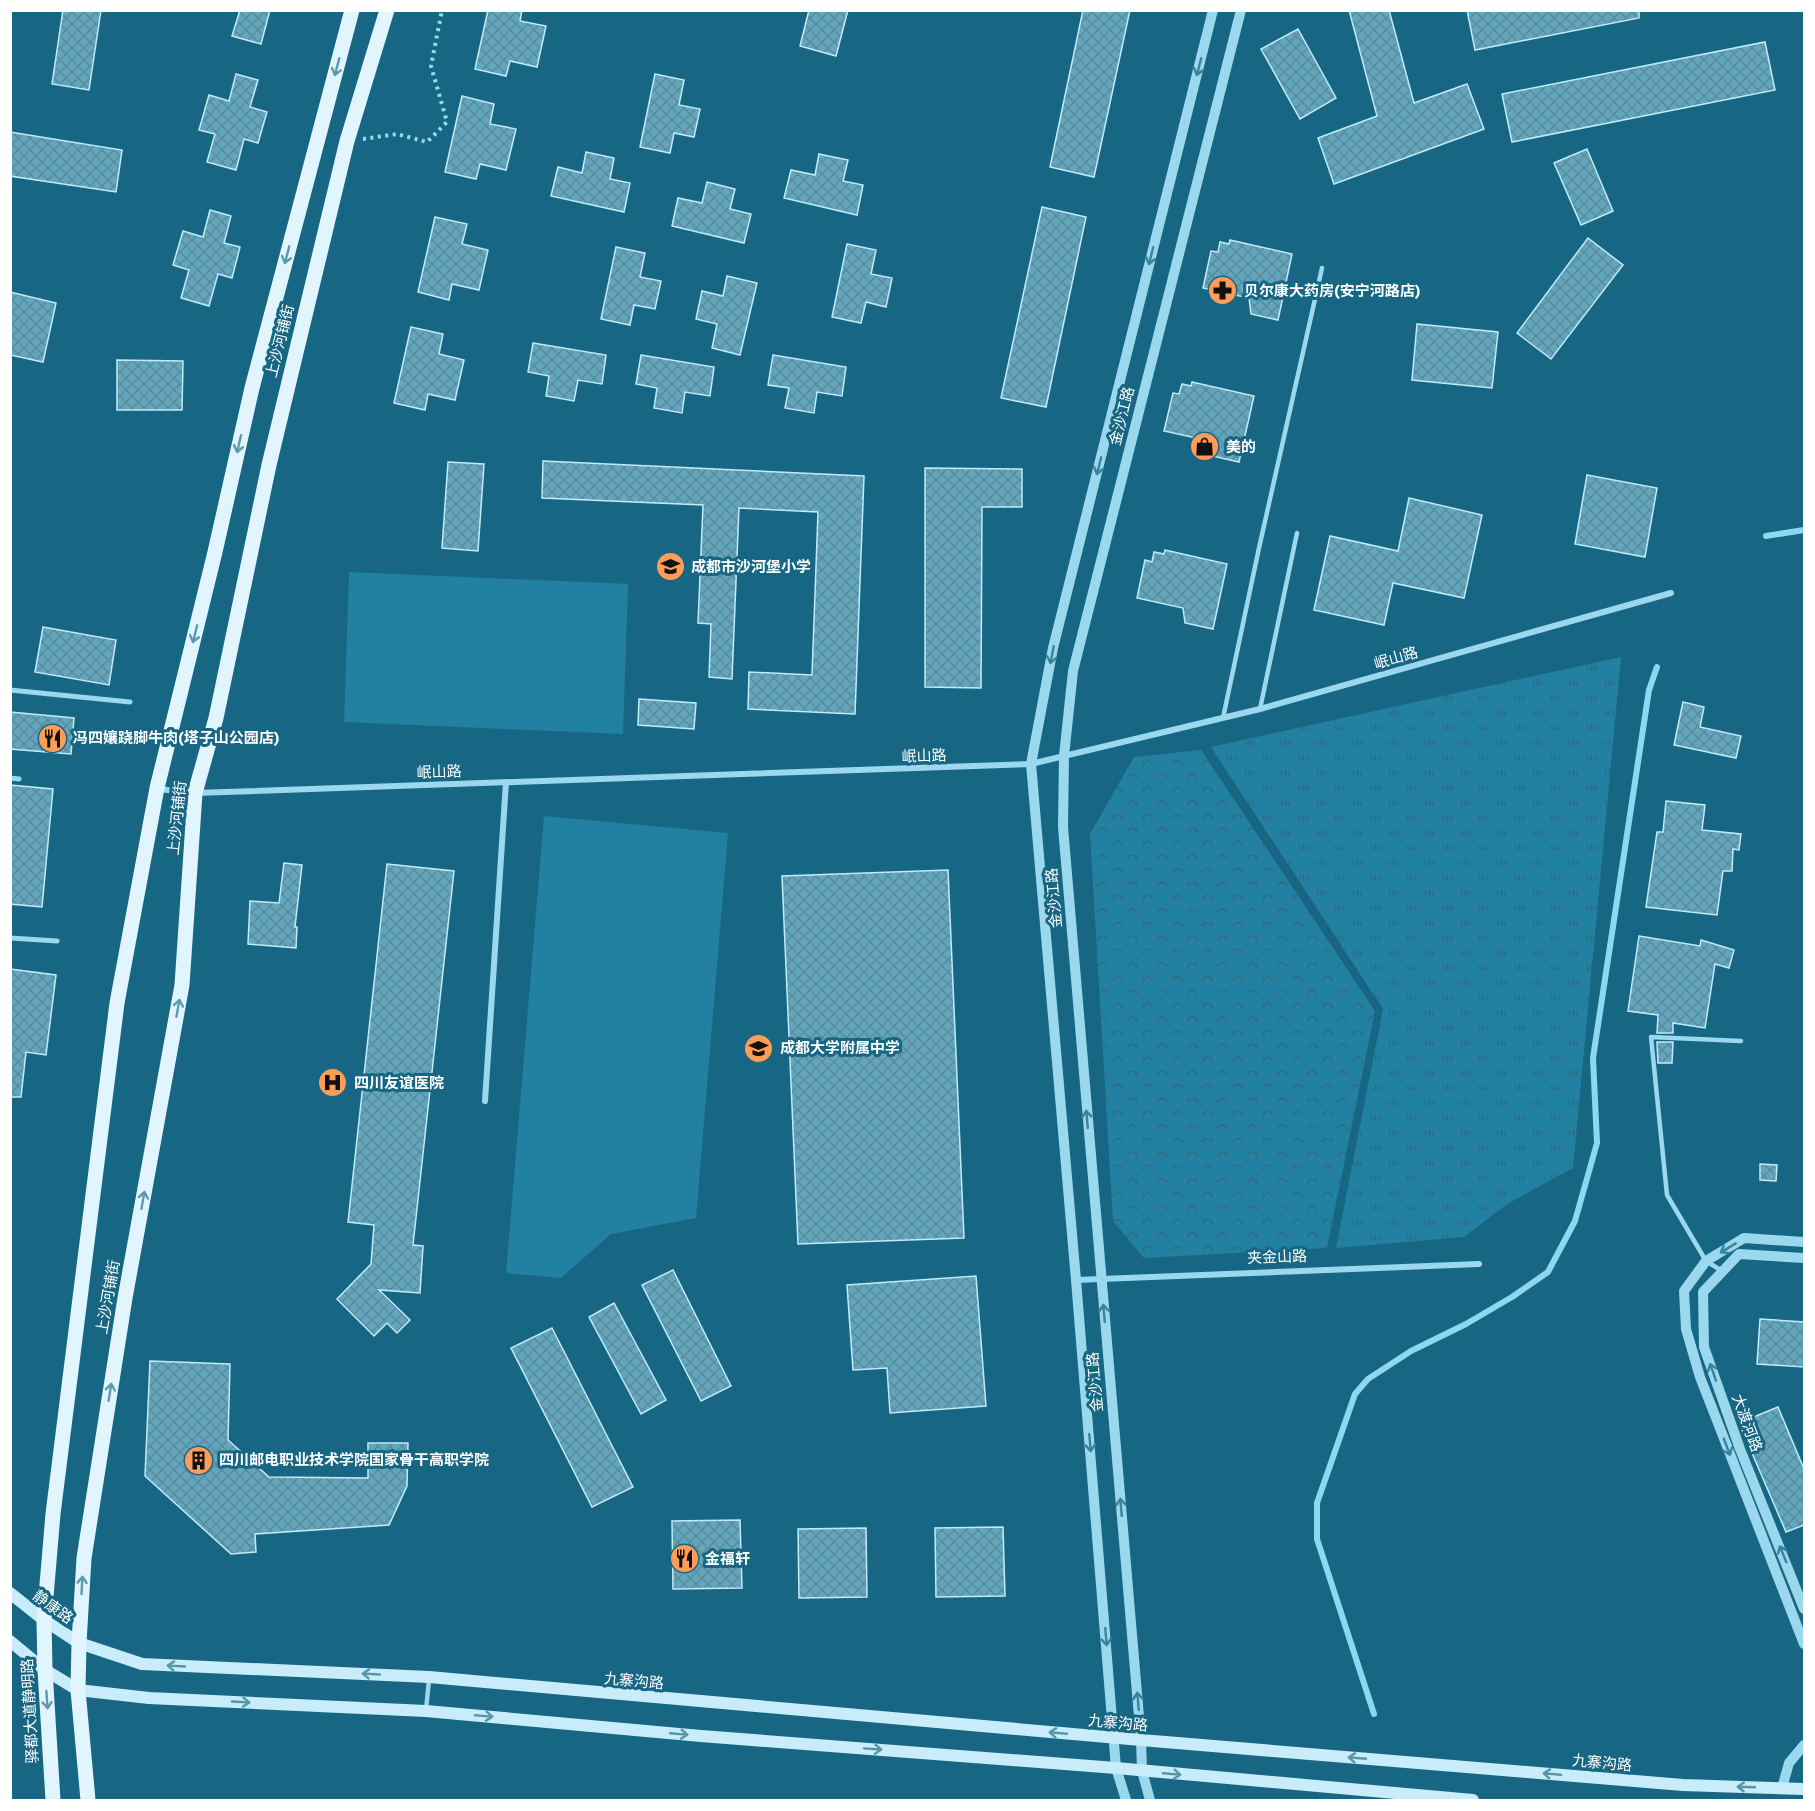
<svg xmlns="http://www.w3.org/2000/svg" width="1815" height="1811" font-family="'Work Sans','Noto Sans SC',sans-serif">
<defs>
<pattern id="forest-crowns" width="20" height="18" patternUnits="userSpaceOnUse" patternTransform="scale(1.5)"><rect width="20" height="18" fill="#2280a0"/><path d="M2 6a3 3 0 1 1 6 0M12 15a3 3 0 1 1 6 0" fill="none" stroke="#35697a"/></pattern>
<pattern id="park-tufts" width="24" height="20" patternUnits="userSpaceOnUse" patternTransform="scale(1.5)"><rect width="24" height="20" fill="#2280a0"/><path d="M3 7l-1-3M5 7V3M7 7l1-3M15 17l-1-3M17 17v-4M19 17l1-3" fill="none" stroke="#35697a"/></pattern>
<pattern id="building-cross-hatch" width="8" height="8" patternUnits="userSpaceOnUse" patternTransform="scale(1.5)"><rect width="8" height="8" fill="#62a6bd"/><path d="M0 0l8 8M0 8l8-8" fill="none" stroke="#5b8b9b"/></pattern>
</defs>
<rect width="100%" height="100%" fill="#176784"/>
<polygon fill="url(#forest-crowns)" points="1201,750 1375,1011 1327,1248 1144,1258 1113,1221 1090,834 1134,757"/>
<polygon fill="url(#park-tufts)" points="1621,657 1573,1168 1507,1204 1464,1237 1336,1248 1383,1009 1211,747"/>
<g fill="#2280a0">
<polygon points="349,572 628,584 623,734 344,722"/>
<polygon points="544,816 728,833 696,1218 611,1234 561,1278 506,1273"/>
</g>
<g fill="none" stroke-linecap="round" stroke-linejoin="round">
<g stroke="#8dd8f0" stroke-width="6">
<polyline points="1766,536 1804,530"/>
<polyline points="1374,1714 1317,1539 1317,1503 1355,1394 1368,1379 1411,1351 1466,1324 1512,1297 1548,1272 1575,1221 1597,1143 1593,1058 1649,690 1657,667"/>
</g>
</g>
<g fill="url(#building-cross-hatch)" stroke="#c0ebfa" stroke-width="1.5">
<polygon points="63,10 101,10 89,90 52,84"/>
<polygon points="240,10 270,10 261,44 232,36"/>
<polygon points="488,10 522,10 520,21 546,26 537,67 510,61 506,76 475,69"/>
<polygon points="809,10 848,10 836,56 800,46"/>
<polygon points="1083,10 1130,10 1094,177 1050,167"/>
<polygon points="1349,10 1389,10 1414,103 1467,84 1484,129 1334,184 1318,138 1377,116"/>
<polygon points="1467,10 1639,10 1639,18 1475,50"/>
<polygon points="1298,29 1336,98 1300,119 1261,49"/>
<polygon points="1765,42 1775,90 1512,142 1502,94"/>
<polygon points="236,74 258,80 250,107 267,112 258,143 244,139 236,170 207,162 215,134 199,130 209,95 229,101"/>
<polygon points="655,74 684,80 679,105 700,109 694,137 674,133 670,153 640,147"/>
<polygon points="462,96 494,104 490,124 516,129 506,170 480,164 476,179 445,172"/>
<polygon points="10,132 122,150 116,192 10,176"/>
<polygon points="1587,149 1613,211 1581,225 1554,163"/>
<polygon points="586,152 614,158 610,179 630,183 624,212 551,196 558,167 582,173"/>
<polygon points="819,154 848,160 843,181 863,185 857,215 784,198 791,170 815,175"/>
<polygon points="707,182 735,189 730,209 751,214 744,243 672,226 678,198 702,203"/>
<polygon points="1042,207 1086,217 1046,407 1001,398"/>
<polygon points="210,210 231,216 224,243 240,247 232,278 218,274 209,306 181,298 189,270 173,265 183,231 203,237"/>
<polygon points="435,217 467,224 462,244 488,250 479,290 452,284 449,300 418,292"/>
<polygon points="1588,238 1623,265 1551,359 1517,333"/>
<polygon points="1230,240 1292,254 1278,320 1251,314 1249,298 1203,288 1211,251 1218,252 1220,242 1229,244"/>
<polygon points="847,244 876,250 871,274 892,278 886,307 866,302 861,323 832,317"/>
<polygon points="616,247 645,253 640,277 661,281 655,309 634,305 630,325 601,319"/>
<polygon points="727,276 757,283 740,355 712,348 717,324 696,319 702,291 723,296"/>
<polygon points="10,292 56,303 43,362 10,355"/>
<polygon points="1417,324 1498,332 1492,388 1412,380"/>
<polygon points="411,327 443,334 439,354 464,360 455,400 428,394 425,410 394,403"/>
<polygon points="533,343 606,355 602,384 578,380 574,401 546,396 549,376 528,372"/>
<polygon points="641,355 714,367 710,396 685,392 682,413 654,408 657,388 636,384"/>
<polygon points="773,355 846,367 842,396 817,392 814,413 785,408 789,388 768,385"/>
<polygon points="117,360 183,361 182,410 117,410"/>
<polygon points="1192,382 1254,396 1239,462 1212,456 1210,441 1164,431 1173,393 1179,394 1182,384 1191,386"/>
<polygon points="543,461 864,476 855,714 748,709 749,672 812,675 818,512 739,508 732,679 709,677 711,624 698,623 703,505 542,498"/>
<polygon points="448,462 484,464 478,551 442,548"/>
<polygon points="925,468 1022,469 1022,507 982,507 981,688 925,687"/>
<polygon points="1587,475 1657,488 1645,557 1575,544"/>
<polygon points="1409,498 1482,515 1464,598 1393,583 1384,625 1314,610 1330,536 1398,551"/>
<polygon points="1165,550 1227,564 1213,629 1185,623 1183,608 1137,598 1145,560 1152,562 1154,552 1164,554"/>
<polygon points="43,627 116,640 109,685 35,672"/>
<polygon points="639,699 696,703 694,729 638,725"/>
<polygon points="1683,702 1704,707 1700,727 1741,736 1736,758 1674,745"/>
<polygon points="10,712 74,718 71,754 10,749"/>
<polygon points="10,785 53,789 42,907 10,904"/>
<polygon points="1666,801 1705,805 1702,830 1741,834 1739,850 1733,849 1732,871 1723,871 1717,915 1646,907 1657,832 1663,832"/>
<polygon points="284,863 302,865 295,927 297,927 296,948 248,944 250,901 279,903"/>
<polygon points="387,864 454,871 413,1245 423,1246 420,1293 379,1290 410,1320 397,1333 387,1323 374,1336 337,1299 371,1264 374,1225 348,1222"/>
<polygon points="948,870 964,1238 798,1244 782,876"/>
<polygon points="1639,936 1700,946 1701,940 1734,950 1729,968 1715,964 1705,1028 1673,1023 1673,1033 1657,1033 1658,1015 1628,1011"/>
<polygon points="10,969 56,975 46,1055 26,1052 21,1097 10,1097"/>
<polygon points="1657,1042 1673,1042 1672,1063 1658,1063"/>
<polygon points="1760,1164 1777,1165 1776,1181 1760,1180"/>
<polygon points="673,1270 731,1386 701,1401 642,1285"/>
<polygon points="976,1276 986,1406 890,1413 887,1368 853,1370 847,1285"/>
<polygon points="614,1303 666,1400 641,1414 589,1317"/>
<polygon points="1760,1319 1804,1322 1804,1367 1757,1364"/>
<polygon points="552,1328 633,1487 592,1507 511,1348"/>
<polygon points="150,1361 230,1364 228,1440 269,1477 368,1478 368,1443 408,1443 407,1486 389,1525 255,1534 256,1552 231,1554 145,1476"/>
<polygon points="1778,1407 1804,1469 1804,1525 1786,1532 1739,1423"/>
<polygon points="740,1520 742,1588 673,1589 672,1521"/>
<polygon points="1003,1527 1005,1596 936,1597 935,1528"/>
<polygon points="866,1528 867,1597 799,1598 798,1529"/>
</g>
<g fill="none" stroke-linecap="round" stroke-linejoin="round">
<polyline stroke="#9bd8ed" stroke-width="4" stroke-dasharray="3 4.5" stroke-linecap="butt" points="363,139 397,134 427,142 447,122 431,66 442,10"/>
<g stroke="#9bd8ed" stroke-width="4.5">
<polyline points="1260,709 1297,533"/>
<polyline points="1223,718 1259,548 1322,268"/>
<polyline points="1722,1271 1706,1261 1667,1195 1651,1037 1741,1041"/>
<polyline points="426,1710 429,1680"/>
</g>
<g stroke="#9bd8ed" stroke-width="5">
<polyline points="10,690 130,702"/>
<polyline points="10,778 19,779"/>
<polyline points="10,938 57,941"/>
</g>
<g stroke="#9bd8ed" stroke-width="6">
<polyline points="159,789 195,793 1031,764 1260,709 1671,593"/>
<polyline points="485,1101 506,782"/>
<polyline points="1076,1280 1479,1264"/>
</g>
<g stroke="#9bd8ed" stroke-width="10">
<polyline points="1804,1242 1744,1238 1706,1261 1684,1291 1686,1329 1700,1377 1804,1644"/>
<polyline points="1804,1258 1739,1254 1703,1292 1704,1347 1740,1449 1804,1609"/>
<polyline points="1782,1788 1789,1763 1804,1745"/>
<polyline points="1126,1800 1116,1768 1076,1280 1031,764 1053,648 1213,10"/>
<polyline points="1150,1800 1142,1771 1141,1740 1063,827 1064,756 1073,671 1241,10"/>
</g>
<g stroke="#c8ecf9" stroke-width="12">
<polyline points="10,1593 44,1620 79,1643 142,1664 429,1677 1141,1740 1683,1785 1804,1789"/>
<polyline points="10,1641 45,1670 78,1690 149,1698 426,1711 701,1736 1116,1768 1473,1800"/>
</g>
<g stroke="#e1f5ff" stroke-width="15">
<polyline points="53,1800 45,1670 44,1620 53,1514 117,1003 157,788 215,552 252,388 352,10"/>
<polyline points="88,1800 78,1690 79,1643 84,1558 125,1298 182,985 195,793 216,718 269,465 347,141 387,10"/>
</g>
</g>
<defs><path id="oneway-shaft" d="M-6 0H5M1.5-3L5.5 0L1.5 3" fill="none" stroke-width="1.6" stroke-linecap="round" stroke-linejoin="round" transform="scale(1.5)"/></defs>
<g stroke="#5e99af">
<use href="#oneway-shaft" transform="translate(337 67) rotate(105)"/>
<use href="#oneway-shaft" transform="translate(287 255) rotate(105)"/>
<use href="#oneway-shaft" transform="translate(239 444) rotate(103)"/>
<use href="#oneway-shaft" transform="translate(195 634) rotate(104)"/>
<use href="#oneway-shaft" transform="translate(178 1008) rotate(-80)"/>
<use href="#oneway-shaft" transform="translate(143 1200) rotate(-80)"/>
<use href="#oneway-shaft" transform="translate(110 1392) rotate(-81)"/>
<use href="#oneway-shaft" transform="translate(82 1585) rotate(-87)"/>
<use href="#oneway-shaft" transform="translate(47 1700) rotate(86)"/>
</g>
<g stroke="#38839e">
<use href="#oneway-shaft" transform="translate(1199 67) rotate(104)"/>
<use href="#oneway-shaft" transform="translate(1151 256) rotate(104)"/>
<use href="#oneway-shaft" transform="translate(1099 466) rotate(104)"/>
<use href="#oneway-shaft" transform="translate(1052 655) rotate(101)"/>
<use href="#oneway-shaft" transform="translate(1087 1119) rotate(-95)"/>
<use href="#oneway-shaft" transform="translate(1728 1248) rotate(149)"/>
<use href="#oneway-shaft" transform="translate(1104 1313) rotate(-95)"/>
<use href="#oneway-shaft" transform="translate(1713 1372) rotate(-109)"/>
<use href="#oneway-shaft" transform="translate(1090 1443) rotate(85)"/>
<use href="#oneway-shaft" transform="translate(1727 1447) rotate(69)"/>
<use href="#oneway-shaft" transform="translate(1121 1507) rotate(-95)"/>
<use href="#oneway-shaft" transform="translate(1783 1554) rotate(-112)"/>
<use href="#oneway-shaft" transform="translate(1106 1637) rotate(85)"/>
<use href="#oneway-shaft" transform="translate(1138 1701) rotate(-95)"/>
</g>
<g stroke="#5596ad">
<use href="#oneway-shaft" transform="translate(176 1666) rotate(-177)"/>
<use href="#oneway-shaft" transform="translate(371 1674) rotate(-177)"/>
<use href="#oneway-shaft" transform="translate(241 1702) rotate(3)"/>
<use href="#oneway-shaft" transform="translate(484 1716) rotate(5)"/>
<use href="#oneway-shaft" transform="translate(1058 1733) rotate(-175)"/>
<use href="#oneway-shaft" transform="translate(679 1734) rotate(5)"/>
<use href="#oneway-shaft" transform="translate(873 1749) rotate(4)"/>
<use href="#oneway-shaft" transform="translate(1357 1758) rotate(-175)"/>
<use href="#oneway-shaft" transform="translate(1172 1774) rotate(5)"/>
<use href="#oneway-shaft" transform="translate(1552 1774) rotate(-175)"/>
<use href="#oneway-shaft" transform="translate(1746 1787) rotate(-178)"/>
</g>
<defs>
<symbol id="pharmacy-disc" viewBox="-11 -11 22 22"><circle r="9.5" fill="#ff9c57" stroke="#176784"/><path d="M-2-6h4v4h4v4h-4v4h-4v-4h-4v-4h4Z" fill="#111"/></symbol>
<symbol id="shop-disc" viewBox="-11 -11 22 22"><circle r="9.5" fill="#ff9c57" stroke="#176784"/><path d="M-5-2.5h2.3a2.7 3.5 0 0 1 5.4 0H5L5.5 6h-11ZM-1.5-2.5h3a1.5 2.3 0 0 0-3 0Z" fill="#111"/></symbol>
<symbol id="school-disc" viewBox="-11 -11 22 22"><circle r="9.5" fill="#ff9c57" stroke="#176784"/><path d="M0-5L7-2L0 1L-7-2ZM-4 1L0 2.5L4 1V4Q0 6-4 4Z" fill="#111"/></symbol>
<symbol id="restaurant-disc" viewBox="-11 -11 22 22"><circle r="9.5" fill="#ff9c57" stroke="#176784"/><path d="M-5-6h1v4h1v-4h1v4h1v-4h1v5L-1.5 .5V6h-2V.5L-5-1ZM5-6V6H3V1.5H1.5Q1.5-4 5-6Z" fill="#111"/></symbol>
<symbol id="hospital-disc" viewBox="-11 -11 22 22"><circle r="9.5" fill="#ff9c57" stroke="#176784"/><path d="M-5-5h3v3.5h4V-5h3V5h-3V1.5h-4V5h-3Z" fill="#111"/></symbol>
<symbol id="building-disc" viewBox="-11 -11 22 22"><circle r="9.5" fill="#ff9c57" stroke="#176784"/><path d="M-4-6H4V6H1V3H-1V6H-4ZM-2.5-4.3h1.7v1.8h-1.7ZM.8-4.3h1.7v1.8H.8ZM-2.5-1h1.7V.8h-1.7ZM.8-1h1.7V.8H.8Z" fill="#111"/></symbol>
</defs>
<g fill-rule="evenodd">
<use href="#pharmacy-disc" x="1206" y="274" width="33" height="33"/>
<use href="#shop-disc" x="1188" y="430" width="33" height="33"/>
<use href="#school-disc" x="654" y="550" width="33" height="33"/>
<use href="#restaurant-disc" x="36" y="722" width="33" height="33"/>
<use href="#school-disc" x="742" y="1032" width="33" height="33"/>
<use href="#hospital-disc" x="316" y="1066" width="33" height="33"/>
<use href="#building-disc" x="182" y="1444" width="33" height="33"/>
<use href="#restaurant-disc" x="668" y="1542" width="33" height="33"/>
</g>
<g text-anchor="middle" stroke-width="6" stroke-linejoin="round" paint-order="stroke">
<g font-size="15" font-weight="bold" fill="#fff" stroke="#176784" text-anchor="start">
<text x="1244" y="296">贝尔康大药房(安宁河路店)</text>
<text x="1226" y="452">美的</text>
<text x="691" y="572">成都市沙河堡小学</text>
<text x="73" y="743">冯四孃跷脚牛肉(塔子山公园店)</text>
<text x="780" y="1053">成都大学附属中学</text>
<text x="354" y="1088">四川友谊医院</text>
<text x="219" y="1465">四川邮电职业技术学院国家骨干高职学院</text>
<text x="705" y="1564">金福轩</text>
</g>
<g font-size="15" fill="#fff" stroke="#176784">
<text transform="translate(280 341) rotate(-76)" y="5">上沙河铺街</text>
<text transform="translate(1122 416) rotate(-76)" y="5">金沙江路</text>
<text transform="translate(1396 658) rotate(-16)" y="5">岷山路</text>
<text transform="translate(924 756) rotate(-2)" y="5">岷山路</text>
<text transform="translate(439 772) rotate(-2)" y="5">岷山路</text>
<text transform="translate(177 818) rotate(-84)" y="5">上沙河铺街</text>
<text transform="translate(1054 898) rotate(-95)" y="5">金沙江路</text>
<text transform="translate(1277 1257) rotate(-2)" y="5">夹金山路</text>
<text transform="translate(108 1297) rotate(-80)" y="5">上沙河铺街</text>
<text transform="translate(1095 1382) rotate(-95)" y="5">金沙江路</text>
<text transform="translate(1747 1423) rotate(70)" y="5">大渡河路</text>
<text transform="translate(53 1607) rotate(36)" y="5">静康路</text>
<text transform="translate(634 1681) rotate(5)" y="5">九寨沟路</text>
<text transform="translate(30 1711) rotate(-93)" y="5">驿都大道静明路</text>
<text transform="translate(1118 1723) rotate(5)" y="5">九寨沟路</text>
<text transform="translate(1602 1763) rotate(5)" y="5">九寨沟路</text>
</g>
</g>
<rect width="1815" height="1811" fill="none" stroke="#ffffff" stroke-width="24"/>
</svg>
